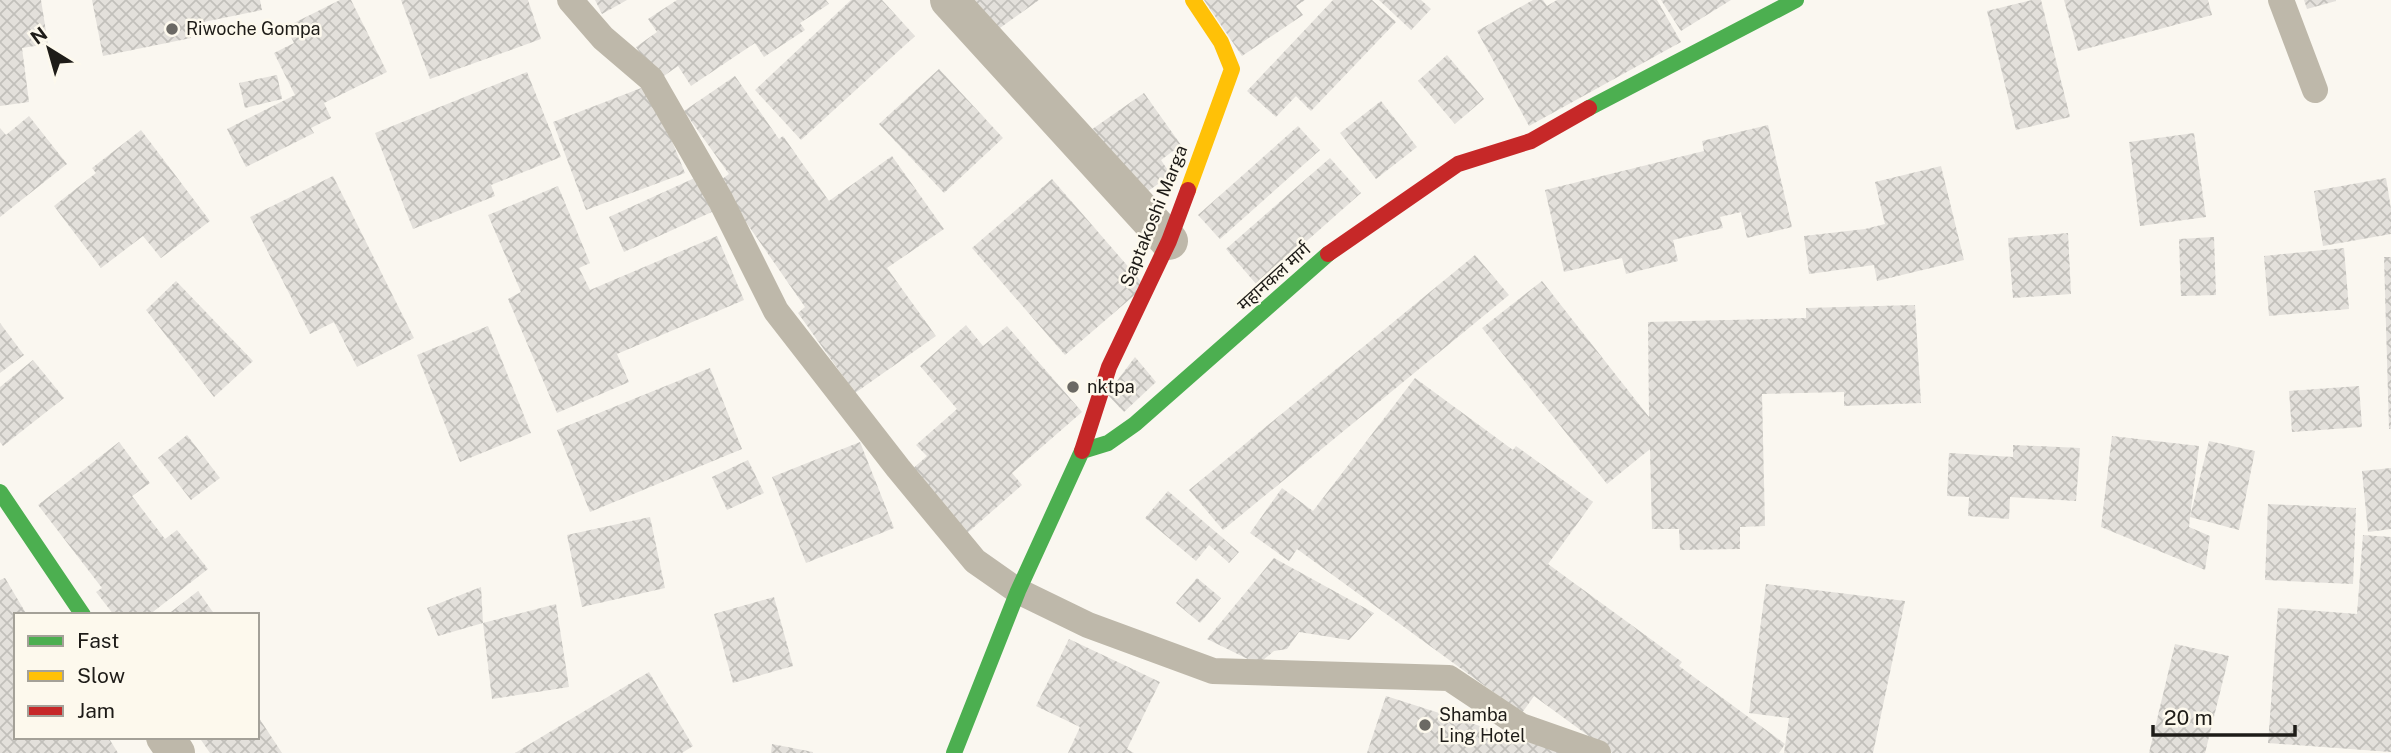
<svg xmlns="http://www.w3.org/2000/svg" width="2391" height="753" font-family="'Public Sans','Noto Sans Devanagari',sans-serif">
<defs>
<pattern id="building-cross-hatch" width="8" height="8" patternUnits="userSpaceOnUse" patternTransform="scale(1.75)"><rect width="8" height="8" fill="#e3e0db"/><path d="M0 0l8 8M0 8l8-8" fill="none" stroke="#c2c0bb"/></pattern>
</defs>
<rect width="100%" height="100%" fill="#faf7f0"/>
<g fill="url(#building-cross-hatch)">
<polygon points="0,0 41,0 48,44 22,48 29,102 0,106"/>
<polygon points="92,0 260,0 262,10 189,25 191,38 103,56"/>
<polygon points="340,0 351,0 387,72 324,103 331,118 311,128 314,133 246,167 227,129 295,95 274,53 294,43 286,27"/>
<polygon points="401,0 528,0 541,39 430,79"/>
<polygon points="595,0 627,0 602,14"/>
<polygon points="677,0 826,0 829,4 800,23 805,30 764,57 755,43 691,86 678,66 658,80 636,47 657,32 648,19"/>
<polygon points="851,0 882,0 915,36 801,140 755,90"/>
<polygon points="969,0 1039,0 993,33"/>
<polygon points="1204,0 1305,0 1296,6 1303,15 1242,56"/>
<polygon points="1333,0 1372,0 1396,22 1311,111 1296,96 1276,117 1247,91"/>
<polygon points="1379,0 1421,0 1431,9 1411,30"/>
<polygon points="1533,0 1543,0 1547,6 1557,0 1657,0 1681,42 1529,126 1477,31"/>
<polygon points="1661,0 1731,0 1681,31"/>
<polygon points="2032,0 2041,0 2070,117 2016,130 1987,11"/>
<polygon points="2064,0 2208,0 2212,15 2078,51"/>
<polygon points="2304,0 2336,0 2336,1 2307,9"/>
<polygon points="1447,55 1484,99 1455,124 1418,81"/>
<polygon points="939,69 1003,138 944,193 879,124"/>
<polygon points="527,72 561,157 491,185 495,196 413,229 375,133"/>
<polygon points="277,75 282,99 245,108 239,83"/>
<polygon points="735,76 779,139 783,136 829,201 892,156 944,229 887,268 936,336 855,393 798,313 805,307 718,182 729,174 684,111"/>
<polygon points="649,85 685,173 586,210 553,122"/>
<polygon points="1144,93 1181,145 1161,160 1171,175 1138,198 1091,130"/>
<polygon points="1381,101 1417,147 1376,179 1340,133"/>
<polygon points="29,116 67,164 0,217 0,128 6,135"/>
<polygon points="1768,125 1792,227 1747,238 1741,212 1720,217 1723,228 1673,240 1678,261 1626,274 1622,258 1564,272 1545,190 1704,151 1702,141"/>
<polygon points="1298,126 1320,150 1220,239 1198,215"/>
<polygon points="141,130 210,221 161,258 143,236 101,268 54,206 96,173 92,168"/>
<polygon points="2194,133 2206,217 2140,226 2129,142"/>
<polygon points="1330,158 1361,193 1257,285 1226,249"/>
<polygon points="1941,166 1964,260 1877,281 1874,265 1809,274 1804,236 1865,229 1885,224 1875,182"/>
<polygon points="333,176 414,338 357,367 334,322 310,334 250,217"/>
<polygon points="699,176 714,211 624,252 609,217"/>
<polygon points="2386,178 2391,209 2391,234 2323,246 2314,191"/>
<polygon points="1052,179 1145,286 1065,355 972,248"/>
<polygon points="558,186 590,263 579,268 590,290 717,236 744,300 617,354 629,382 557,413 508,299 521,292 488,215"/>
<polygon points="2068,233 2071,294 2013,298 2008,238"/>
<polygon points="2214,237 2216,295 2181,296 2179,239"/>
<polygon points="2344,248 2349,309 2269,316 2264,256"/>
<polygon points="1475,255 1509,295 1223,530 1189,490"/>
<polygon points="2384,257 2391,257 2391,429 2389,429"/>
<polygon points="176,281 253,361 214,397 146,310"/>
<polygon points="1542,281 1649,417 1648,322 1806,318 1806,308 1915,305 1921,403 1844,406 1844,392 1762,394 1765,526 1740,527 1740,549 1680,550 1679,529 1652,529 1650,449 1607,484 1482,328"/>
<polygon points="0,323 24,355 0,373"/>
<polygon points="966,325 983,346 1007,326 1082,412 1012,473 1022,485 965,535 910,471 927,456 916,445 957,409 920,366"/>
<polygon points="488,326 531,433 460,462 417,355"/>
<polygon points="1135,357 1156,382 1124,412 1107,394"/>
<polygon points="33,360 64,398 3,446 0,442 0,387"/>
<polygon points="710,368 742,449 590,512 557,430"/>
<polygon points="1415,378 1513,450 1516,446 1593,502 1548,564 1682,662 1679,666 1785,744 1779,753 1612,753 1534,696 1522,713 1297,549 1289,561 1250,533 1282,488 1313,511"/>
<polygon points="2359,386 2362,427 2292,432 2289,391"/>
<polygon points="187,435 220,478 191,500 158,458"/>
<polygon points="2112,436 2199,446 2190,517 2209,441 2255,451 2239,530 2190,517 2189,527 2210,536 2205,570 2101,527"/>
<polygon points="119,442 150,483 132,496 165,539 177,530 208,569 149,615 114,615 96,592 102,588 38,505"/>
<polygon points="860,442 894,528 806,563 772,477"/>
<polygon points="2013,445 2080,448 2076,501 2010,497 2009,519 1968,516 1969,497 1947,496 1949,453 2013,457"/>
<polygon points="748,460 764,493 727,510 712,477"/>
<polygon points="2391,468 2391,529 2368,532 2362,471"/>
<polygon points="1168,491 1239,552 1229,563 1209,545 1196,561 1145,518"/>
<polygon points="2268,504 2356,508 2353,584 2265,580"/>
<polygon points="650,517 665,588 582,607 567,535"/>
<polygon points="2363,535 2391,537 2391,752 2268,743 2278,608 2357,614"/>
<polygon points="1274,558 1374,613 1349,640 1299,632 1287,649 1274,651 1258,664 1207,639"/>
<polygon points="5,578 27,615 16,615 16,737 108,737 118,753 0,753 0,580"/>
<polygon points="1197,578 1221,598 1200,623 1176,603"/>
<polygon points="1766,584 1905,601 1873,753 1784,753 1789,718 1749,713"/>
<polygon points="481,587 483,623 438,636 427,608"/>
<polygon points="198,591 215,615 167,615"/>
<polygon points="774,597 793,666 733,683 714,614"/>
<polygon points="556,604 569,687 492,699 483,623"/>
<polygon points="1069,639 1160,682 1127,749 1134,753 1068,753 1080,727 1036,706"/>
<polygon points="2175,644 2229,656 2205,753 2149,753"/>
<polygon points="649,672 693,746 682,753 515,753"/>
<polygon points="1386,696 1561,752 1561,753 1367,753"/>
<polygon points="257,715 282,753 210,753 199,737 257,737"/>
<polygon points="772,744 813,752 813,753 771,753"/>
</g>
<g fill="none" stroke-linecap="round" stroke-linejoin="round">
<g stroke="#beb8aa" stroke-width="26">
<polyline points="570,0 603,38 651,79 720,199 776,311 898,468 975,561 1018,591 1088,625 1213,671 1449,678 1521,726 1598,753"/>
<polyline points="2281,0 2315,90"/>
</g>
<g stroke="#beb8aa" stroke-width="38">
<polyline points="949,0 1169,241"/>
<polyline points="165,737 176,753"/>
</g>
<g stroke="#4caf50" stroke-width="16">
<polyline points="1589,108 1796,0"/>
<polyline points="0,492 83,615"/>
<polyline points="954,753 1018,591 1082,451 1108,443 1135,424 1328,254"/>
</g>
<polyline stroke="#ffc107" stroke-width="16" points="1188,190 1232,69 1221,42 1193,0"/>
<g stroke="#c62828" stroke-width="16">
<polyline points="1328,254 1458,164 1531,141 1589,108"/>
<polyline points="1082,451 1109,367 1169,241 1188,190"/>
</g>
</g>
<g fill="#6b6964" stroke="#fdf9ed" stroke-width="2.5">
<circle cx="172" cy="29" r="7"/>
<circle cx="1073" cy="387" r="7"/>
<circle cx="1425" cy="725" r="7"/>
</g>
<g text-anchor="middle" stroke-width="5" stroke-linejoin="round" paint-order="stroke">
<g font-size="18" fill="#1e1c18" stroke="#fdf9ed" text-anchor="start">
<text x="186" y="35">Riwoche Gompa</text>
<text x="1087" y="393">nktpa</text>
<text x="1439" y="721">Shamba<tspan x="1439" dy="21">Ling Hotel</tspan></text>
</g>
<g font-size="18" fill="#1e1c18" stroke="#fdf9ed">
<text transform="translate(1154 216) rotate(-68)" y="6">Saptakoshi Marga</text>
<text transform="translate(1274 277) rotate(-42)" y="6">महानकल मार्ग</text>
</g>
</g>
<rect x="14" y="613" width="245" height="126" fill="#fdf9ed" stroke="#a4a198" stroke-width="2"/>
<rect x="28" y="636" width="35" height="10" fill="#4caf50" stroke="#a4a198" stroke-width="2"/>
<text x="77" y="648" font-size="21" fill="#1e1c18">Fast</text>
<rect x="28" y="671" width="35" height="10" fill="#ffc107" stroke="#a4a198" stroke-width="2"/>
<text x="77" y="683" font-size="21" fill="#1e1c18">Slow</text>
<rect x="28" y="706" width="35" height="10" fill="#c62828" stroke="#a4a198" stroke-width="2"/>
<text x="77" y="718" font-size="21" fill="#1e1c18">Jam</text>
<g transform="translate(49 49) rotate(323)" stroke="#fdf9ed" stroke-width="5" paint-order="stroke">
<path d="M0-5L12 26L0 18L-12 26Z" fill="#1e1c18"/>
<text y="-10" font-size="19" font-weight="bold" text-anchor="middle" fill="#1e1c18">N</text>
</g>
<path d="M2153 725v10h142v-10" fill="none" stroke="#1e1c18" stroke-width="3.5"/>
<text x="2164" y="725" font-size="21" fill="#1e1c18" stroke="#fdf9ed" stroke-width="5" paint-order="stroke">20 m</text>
</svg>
